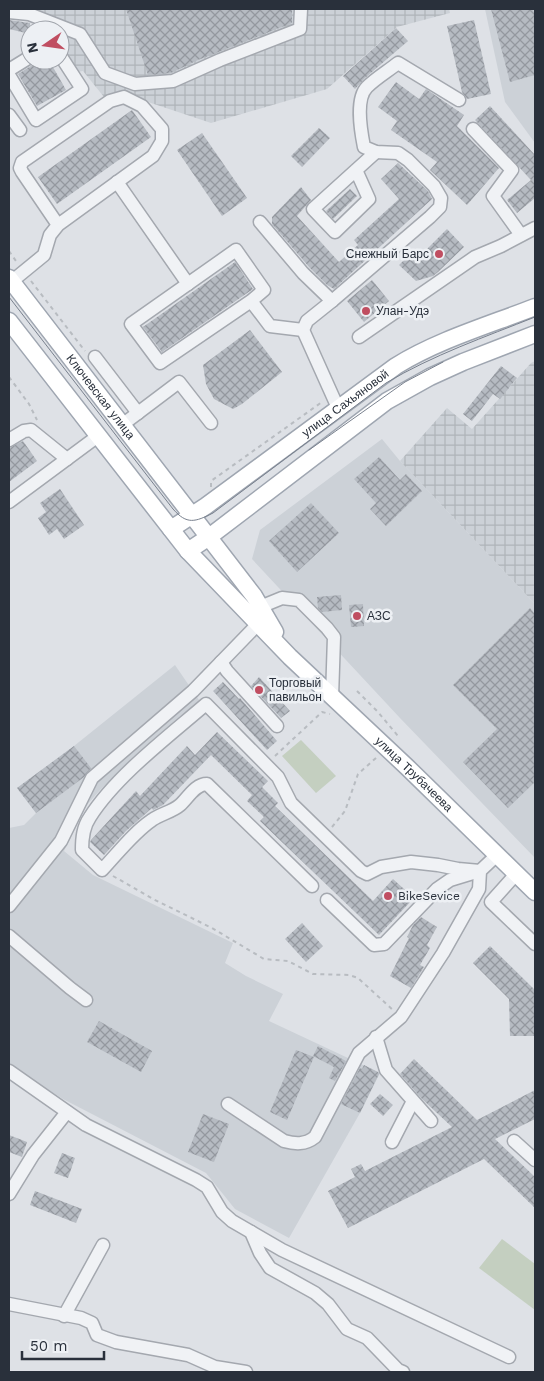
<svg xmlns="http://www.w3.org/2000/svg" width="544" height="1381" font-family="'Work Sans',sans-serif">
<defs>
<pattern id="industrial-grid" width="8" height="8" patternUnits="userSpaceOnUse" patternTransform="scale(1.25)"><rect width="8" height="8" fill="#ccd1d7"/><path d="M0 4h8M4 0v8" fill="none" stroke="#afb4b9"/></pattern>
<pattern id="building-cross-hatch" width="8" height="8" patternUnits="userSpaceOnUse" patternTransform="scale(1.25)"><rect width="8" height="8" fill="#b6bbc2"/><path d="M0 0l8 8M0 8l8-8" fill="none" stroke="#94989f"/></pattern>
</defs>
<rect width="100%" height="100%" fill="#dee1e6"/>
<g fill="#ccd1d7">
<polygon points="485,9 535,9 535,143 505,102"/>
<polygon points="382,439 400,461 535,604 535,858 400,718 252,559 260,530"/>
<polygon points="175,665 199,700 101,789 86,806 64,851 93,875 233,943 225,963 246,976 283,994 269,1021 380,1073 360,1113 289,1238 235,1209 206,1173 63,1099 9,1065 9,828 24,825 36,813 17,788 74,746"/>
</g>
<g fill="url(#industrial-grid)">
<polygon points="25,9 449,9 450,13 397,27 327,89 211,123 121,93 104,97 83,71 77,72 60,46 60,30"/>
<polygon points="535,361 535,604 400,461 447,408 472,429 531,363"/>
</g>
<g fill="#c4cfc0">
<polygon points="301,740 336,776 316,793 282,756"/>
<polygon points="502,1239 535,1264 535,1310 479,1268"/>
</g>
<g fill="url(#building-cross-hatch)">
<polygon points="126,9 292,9 292,23 198,60 171,73 148,75"/>
<polygon points="491,9 533,9 535,16 535,75 510,82"/>
<polygon points="9,20 30,23 30,34 9,29"/>
<polygon points="474,20 491,94 467,99 462,92 447,26"/>
<polygon points="396,28 408,41 365,78 355,89 343,76"/>
<polygon points="37,60 49,60 66,90 37,106 18,74 34,64"/>
<polygon points="396,82 419,99 426,89 464,115 457,126 499,168 467,205 430,170 437,162 391,130 397,121 378,107"/>
<polygon points="490,106 535,155 535,198 517,213 507,200 531,180 475,120"/>
<polygon points="132,110 151,137 57,204 38,177"/>
<polygon points="319,128 330,138 302,167 291,156"/>
<polygon points="202,133 247,198 222,216 177,150"/>
<polygon points="398,163 428,191 432,199 334,289 327,285 309,267 272,224 272,217 301,187 311,200 297,216 339,262 358,245 354,240 399,199 381,179"/>
<polygon points="350,189 357,196 333,219 326,211"/>
<polygon points="447,229 464,247 438,272 433,276 416,281 399,265 413,251 419,257"/>
<polygon points="235,262 253,289 162,352 143,327"/>
<polygon points="372,280 389,301 364,322 347,301"/>
<polygon points="250,330 282,372 242,404 233,409 214,399 206,384 203,365"/>
<polygon points="501,366 517,378 500,399 493,394 472,421 463,414"/>
<polygon points="23,441 37,461 9,482 9,448"/>
<polygon points="379,457 400,480 406,474 422,491 386,526 370,509 376,503 354,479"/>
<polygon points="60,489 84,525 64,539 57,529 49,535 38,518 46,512 40,503"/>
<polygon points="311,503 339,533 297,572 269,541"/>
<polygon points="341,595 342,610 322,612 318,608 317,597"/>
<polygon points="363,604 364,626 351,627 349,605"/>
<polygon points="530,608 535,614 535,782 508,808 463,762 497,729 453,685"/>
<polygon points="259,677 290,711 281,718 251,686"/>
<polygon points="223,682 239,699 240,698 277,741 267,750 213,691"/>
<polygon points="217,732 268,781 262,787 278,803 275,806 373,901 393,879 414,898 379,935 260,821 264,817 247,801 252,795 211,755 163,805 153,810 152,808 126,831 104,855 90,842 91,840 136,791 140,796 187,746 195,755"/>
<polygon points="74,746 91,768 84,777 36,813 17,788"/>
<polygon points="421,917 437,927 427,945 430,948 420,965 424,967 411,988 390,976 409,938 407,937 413,925"/>
<polygon points="302,923 323,946 306,962 285,939"/>
<polygon points="490,946 535,990 535,1036 510,1036 509,999 473,963"/>
<polygon points="99,1021 152,1051 141,1072 87,1042"/>
<polygon points="318,1046 346,1061 335,1081 329,1078 334,1067 313,1056"/>
<polygon points="296,1050 314,1057 287,1120 270,1112"/>
<polygon points="414,1059 477,1120 535,1090 535,1119 495,1139 535,1177 535,1208 484,1159 348,1228 328,1191 355,1177 351,1169 361,1164 365,1171 452,1127 422,1099 400,1074"/>
<polygon points="364,1065 378,1072 379,1074 360,1113 341,1104 360,1068 362,1069"/>
<polygon points="380,1094 393,1105 383,1116 370,1104"/>
<polygon points="203,1114 229,1124 214,1162 188,1152"/>
<polygon points="9,1135 27,1142 22,1157 9,1152"/>
<polygon points="62,1153 75,1158 68,1178 54,1173"/>
<polygon points="35,1191 82,1209 76,1223 30,1205"/>
</g>
<g fill="none" stroke-linecap="round" stroke-linejoin="round">
<defs>
<g id="minor">
<polyline points="9,12 29,14 80,34 105,73 135,84 173,81 220,60 300,29 301,9"/>
<polyline points="9,70 30,57"/>
<polyline points="9,75 36,120 82,89 60,55"/>
<polyline points="9,115 20,130"/>
<polyline points="473,129 512,170 493,196 521,235"/>
<polyline points="356,170 369,199 335,232 313,209 376,152"/>
<polyline points="117,182 188,284"/>
<polyline points="260,222 303,273 332,301 307,321 303,330 338,408"/>
<polyline points="11,282 44,255 50,235 58,225 153,156 162,141 162,129 142,106 124,97 110,101 22,162 20,168 22,172 58,225"/>
<polyline points="251,301 160,363 131,324 236,250 264,290 251,301 270,326 303,330"/>
<path d="M332,301l98,-84 10,-10 1,-9 -7,-12 -26,-26 -10,-7 -22,-1 -12,-5c-3,-15 -9,-48 3,-60 9,-9 21,-16 31,-24l61,37"/>
<polyline points="359,337 475,257 501,246 535,228"/>
<polyline points="95,357 138,413"/>
<polyline points="122,425 179,382 211,423"/>
<polyline points="9,440 24,431 31,430 67,459"/>
<polyline points="9,502 98,436"/>
<polyline points="260,607 282,598 299,600 327,628 334,637 332,697"/>
<polyline points="221,662 227,671 277,726"/>
<polyline points="516,874 491,902 535,944"/>
<path d="M312,886l-105,-102c-12,0 -19,14 -27,21 -8,7 -20,9 -28,15 -19,13 -34,33 -50,50l-20,-20c0,-12 1,-23 8,-33 26,-41 79,-81 116,-113l72,73 13,26 70,68 6,3 14,-7 30,-5 27,3 20,4 22,2"/>
<polyline points="327,900 374,945 384,944 437,889 450,880 473,873"/>
<polyline points="9,906 61,841 92,778 193,691 258,624"/>
<polyline points="9,936 70,988 86,1000"/>
<polyline points="376,1037 386,1070 431,1121"/>
<polyline points="9,1071 86,1125 196,1180 207,1187 222,1212 232,1221 251,1232 260,1253 270,1268 315,1293 328,1304 347,1329 367,1338 398,1370 403,1372"/>
<path d="M228,1104l56,37c11,3 21,4 31,-4l44,-84 42,-36 42,-64 36,-64 1,-18 17,-16"/>
<polyline points="514,1141 535,1160"/>
<polyline points="392,1142 413,1101"/>
<polyline points="9,1194 33,1155 67,1112"/>
<polyline points="251,1232 282,1250 509,1357"/>
<polyline points="9,1304 81,1318 92,1323 97,1335 116,1342 188,1355 215,1367 246,1372"/>
<polyline points="64,1316 103,1245"/>
</g>
<g id="major">
<path id="s1" d="M9,278l245,318 21,36"/>
<path id="s2" d="M9,321l179,230 102,106 117,110 128,125"/>
<path id="s3" d="M171,529l35,-23 190,-140c42,-26 93,-41 139,-59"/>
<polyline points="188,551 209,537 387,401 430,377 463,362 535,334"/>
</g>
</defs>
<use href="#minor" stroke="#a4a8af" stroke-width="15"/>
<use href="#major" stroke="#9fa6b1" stroke-width="19"/>
<g stroke="#b8bcc1" stroke-width="2" stroke-dasharray="4 4" stroke-linecap="butt">
<polyline points="9,251 16,261"/>
<polyline points="31,281 85,351"/>
<polyline points="9,377 29,404 37,420"/>
<polyline points="211,487 211,481 322,402"/>
<polyline points="357,691 378,712 398,736 396,738"/>
<polyline points="275,756 322,712 330,714"/>
<polyline points="332,827 345,811 358,774 377,757"/>
<polyline points="113,876 153,899 212,928 264,959 288,961 313,974 349,975 358,978 393,1010"/>
</g>
<use href="#minor" stroke="#f0f2f5" stroke-width="12"/>
<use href="#major" stroke="#fff" stroke-width="16"/>
<g stroke="#79818e" stroke-width="1">
<path d="M9,297l164,212c14,16 22,13 40,4l173,-130c47,-28 99,-46 149,-66"/>
<polyline points="309,450 405,382 443,362"/>
</g>
</g>
<g fill="#c04e61" stroke="#edf0f4" stroke-width="2">
<circle cx="439" cy="254" r="5"/>
<circle cx="366" cy="311" r="5"/>
<circle cx="357" cy="616" r="5"/>
<circle cx="259" cy="690" r="5"/>
<circle cx="388" cy="896" r="5"/>
</g>
<g text-anchor="middle" stroke-width="5" stroke-linejoin="round" paint-order="stroke">
<g font-size="12" fill="#29303b" stroke="#edf0f4" text-anchor="start">
<text x="429" y="258" text-anchor="end">Снежный Барс</text>
<text x="376" y="315">Улан-Удэ</text>
<text x="367" y="620">АЗС</text>
<text x="269" y="687">Торговый<tspan x="269" dy="14">павильон</tspan></text>
<text x="398" y="900">BikeSevice</text>
</g>
<g font-size="12" fill="#29303b" stroke="#edf0f4">
<text dy="4" stroke="none"><textPath href="#s1" startOffset="150">Ключевская улица</textPath></text>
<text dy="4" stroke="none"><textPath href="#s3" startOffset="215">улица Сахьяновой</textPath></text>
<text dy="4" stroke="none"><textPath href="#s2" startOffset="609">улица Трубачеева</textPath></text>
</g>
</g>
<rect width="544" height="1381" fill="none" stroke="#29303b" stroke-width="20"/>
<g transform="translate(45 45) rotate(257)"><circle r="24" fill="#edf0f4" stroke="#9fa3aa"/>
<path d="M0-4L9 19L0 12L-9 19Z" fill="#c04e61"/>
<text y="-8" font-size="14" font-weight="bold" text-anchor="middle" fill="#29303b">N</text>
</g>
<path d="M22 1351v8h82v-8" fill="none" stroke="#29303b" stroke-width="2.5"/>
<text x="30" y="1351" font-size="15" fill="#29303b" stroke="#edf0f4" stroke-width="4" paint-order="stroke">50 m</text>
</svg>
